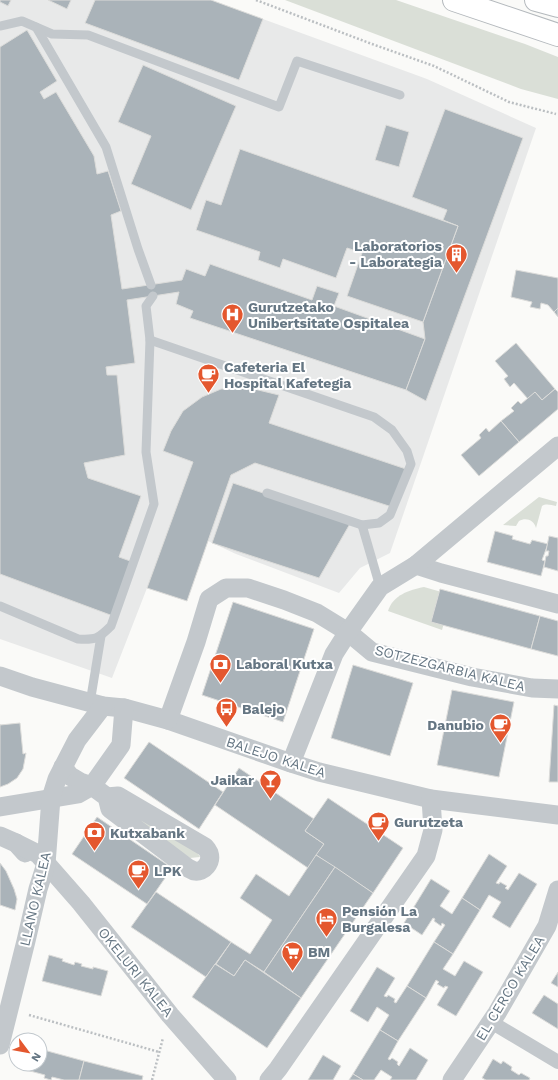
<svg xmlns="http://www.w3.org/2000/svg" width="558" height="1080" font-family="'Work Sans',sans-serif">
<rect width="100%" height="100%" fill="#fafaf8"/>
<polygon fill="#e8e9e9" points="0,0 211,0 427,79 536,128 390,553 360,568 339,593 236,554 208,541 187,601 147,588 112,678 0,639"/>
<g fill="#dadfd7">
<polygon points="285,0 396,0 525,44 558,57 558,99 521,89"/>
<path d="M539,497l18,5 -1,4c-5,-1 -10,-3 -14,0l-6,22c-2,-8 -10,-11 -17,-7l-3,5 -13,-1z"/>
<path d="M424,587l28,8 -10,35 -54,-19c5,-16 21,-21 36,-24z"/>
<polygon points="118,800 196,850 200,857 190,858 114,806"/>
</g>
<g fill="#aab3b9" stroke="#dcdcda">
<polygon points="0,0 11,0 8,6 0,2"/>
<polygon points="48,0 71,0 67,9"/>
<polygon points="95,0 211,0 263,19 239,80 85,23"/>
<polygon points="27,30 57,81 40,92 44,99 56,92 94,156 97,174 108,171 121,211 111,215 122,289 182,280 186,269 205,276 210,264 312,300 317,286 339,293 334,306 425,339 406,390 190,318 193,311 176,304 179,292 127,300 135,363 106,367 107,375 117,375 125,455 84,463 88,478 141,496 119,557 133,562 113,616 0,574 0,47"/>
<polygon points="143,65 236,106 191,210 131,184 151,136 118,122"/>
<polygon points="445,109 523,138 426,401 406,390 425,339 423,322 458,226 443,220 447,210 412,197"/>
<polygon points="386,125 409,132 399,167 375,160"/>
<polygon points="240,149 458,226 423,322 347,296 362,253 347,248 336,278 283,259 280,268 258,260 260,252 196,230 206,200 221,205"/>
<polygon points="516,270 558,278 558,308 554,312 548,305 541,303 540,309 530,307 532,302 511,297"/>
<polygon points="558,308 558,317 554,312"/>
<polygon points="516,343 555,389 542,400 535,392 528,399 514,383 510,387 504,379 508,376 495,361"/>
<polygon points="250,388 279,395 269,423 406,469 392,507 255,463 231,475 187,601 147,588 193,462 163,451 171,431 183,411 202,397 221,389"/>
<polygon points="555,389 558,392 558,409 519,442 501,421 514,411 511,408 518,401 521,404 535,392 542,400"/>
<polygon points="501,421 519,442 479,476 461,455 481,438 479,435 486,428 489,432"/>
<polygon points="233,483 351,522 319,578 212,543"/>
<polygon points="495,531 513,536 512,539 530,544 532,540 548,544 542,560 545,561 541,576 487,562"/>
<polygon points="549,536 558,538 558,571 544,567 546,556 548,556 549,551 546,551"/>
<polygon points="440,589 540,616 531,649 431,622"/>
<polygon points="233,602 314,629 283,722 202,695"/>
<polygon points="540,616 558,621 558,656 531,649"/>
<polygon points="353,665 413,683 390,756 331,738"/>
<polygon points="452,690 514,702 499,777 437,765"/>
<polygon points="554,705 558,706 558,782 549,782"/>
<polygon points="20,723 23,754 26,753 23,769 17,778 8,784 0,787 0,724 0,725"/>
<polygon points="149,742 223,792 199,829 124,778"/>
<polygon points="239,768 314,819 305,831 324,844 308,868 215,805"/>
<polygon points="328,798 403,848 373,893 316,855 324,844 305,831"/>
<polygon points="97,817 172,868 147,904 72,854"/>
<polygon points="489,854 507,866 496,883 499,884 500,882 507,886 505,888 508,890 519,873 537,884 510,928 492,917 501,902 489,895 480,910 462,898"/>
<polygon points="316,855 335,867 264,972 245,960 234,976 216,964 231,942 250,954 272,920 240,898 256,874 289,896"/>
<polygon points="0,863 6,871 14,889 17,899 15,910 0,905"/>
<polygon points="335,867 373,893 301,998 264,972"/>
<polygon points="431,879 450,891 440,906 452,914 462,898 480,910 453,954 434,942 445,925 442,923 441,926 434,921 435,919 433,918 422,935 404,923"/>
<polygon points="156,892 231,942 206,977 131,927"/>
<polygon points="434,942 453,954 443,969 455,976 464,961 483,972 456,1016 437,1005 448,987 445,986 444,988 437,984 439,982 436,980 426,998 407,986"/>
<polygon points="49,955 63,959 62,961 74,965 75,962 82,964 81,966 93,969 93,967 108,971 101,996 42,981"/>
<polygon points="245,960 301,998 267,1048 192,997 215,964 234,976"/>
<polygon points="377,967 395,978 384,996 387,997 388,995 395,999 394,1002 396,1003 407,986 426,998 398,1041 380,1030 389,1015 377,1007 368,1022 350,1011"/>
<polygon points="558,972 558,987 551,983"/>
<polygon points="544,995 558,1004 558,1029 532,1013"/>
<polygon points="380,1030 398,1041 388,1059 390,1060 392,1058 398,1062 397,1064 399,1066 410,1048 428,1060 416,1080 390,1080 392,1077 381,1070 374,1080 363,1080 353,1074"/>
<polygon points="40,1049 84,1061 79,1080 64,1080 52,1077 51,1080 44,1078 45,1075 19,1068 20,1064 40,1064"/>
<polygon points="323,1055 341,1066 333,1080 308,1080"/>
<polygon points="493,1059 501,1064 503,1061 512,1067 511,1070 519,1075 521,1073 530,1078 529,1080 486,1080 482,1078"/>
<polygon points="84,1061 143,1076 142,1080 79,1080"/>
<polygon points="353,1074 363,1080 349,1080"/>
</g>
<g fill="none" stroke-linecap="round" stroke-linejoin="round">
<defs>
<g id="motorway">
<polyline points="454,0 558,35"/>
<polyline points="536,0 558,6"/>
</g>
</defs>
<use href="#motorway" stroke="#b4b9bd" stroke-width="24"/>
<g stroke="#bbbfc2" stroke-width="2.5" stroke-dasharray="2 2" stroke-linecap="butt">
<polyline points="256,0 372,44 434,66 509,102 556,114"/>
<polyline points="29,1015 159,1052"/>
<polyline points="152,1080 163,1038"/>
</g>
<g stroke="#c3c8cc" stroke-width="9">
<polyline points="0,26 22,21 52,34 88,35 279,107 297,61 400,95"/>
<polyline points="36,27 106,147 138,249 151,285"/>
<polyline points="150,340 374,417 392,430 407,451 411,464 390,515 379,523 362,525 267,493"/>
<polyline points="362,525 380,587"/>
<path d="M0,606l78,33c18,1 20,0 33,-13l43,-122 -8,-52 4,-112 -4,-34 7,-10"/>
<polyline points="90,703 101,636"/>
</g>
<polyline stroke="#c3c8cc" stroke-width="14" points="491,1022 558,1062"/>
<g stroke="#c3c8cc" stroke-width="19">
<polyline points="416,565 441,573 558,604"/>
<polyline points="0,676 32,687 103,706 124,708 168,720 291,763 319,772 431,799 558,815"/>
<polyline points="168,720 196,642 209,599 226,588 248,588 284,600 317,613 348,632 372,652 472,677 532,688 558,689"/>
<polyline points="291,763 334,654 348,632 380,587 416,565 558,446"/>
<path d="M63,767l7,9 10,6 12,4 15,11 11,-1 87,51c2,2 3,4 4,6 3,9 -5,20 -15,18 0,0 -6,-3 -6,-3l-78,-59 -3,-12"/>
<polyline points="0,807 78,794 92,786 121,745 124,708"/>
<polyline points="0,836 16,843 25,853"/>
<polyline points="16,843 38,854 81,903 170,1015 227,1080"/>
<polyline points="0,1045 26,941 38,889 46,864 51,798 57,779 77,740 103,706"/>
<polyline points="269,1080 278,1069 426,856 433,830 431,799"/>
<polyline points="452,1080 497,1013 547,926 558,890"/>
</g>
<use href="#motorway" stroke="#fff" stroke-width="22"/>
</g>
<defs>
<symbol id="building-pin" viewBox="-11 -11 22 30"><path d="M0 17L-7.5 6A9.5 9.5 0 1 1 7.5 6Z" fill="#e4572e" stroke="#fff"/><path d="M-4-6H4V6H1V3H-1V6H-4ZM-2.5-4.3h1.7v1.8h-1.7ZM.8-4.3h1.7v1.8H.8ZM-2.5-1h1.7V.8h-1.7ZM.8-1h1.7V.8H.8Z" fill="#fff"/></symbol>
<symbol id="hospital-pin" viewBox="-11 -11 22 30"><path d="M0 17L-7.5 6A9.5 9.5 0 1 1 7.5 6Z" fill="#e4572e" stroke="#fff"/><path d="M-5-5h3v3.5h4V-5h3V5h-3V1.5h-4V5h-3Z" fill="#fff"/></symbol>
<symbol id="cafe-pin" viewBox="-11 -11 22 30"><path d="M0 17L-7.5 6A9.5 9.5 0 1 1 7.5 6Z" fill="#e4572e" stroke="#fff"/><path d="M-5.5-4.5H6V0H3Q3 3.5 0 3.5H-2.5Q-5.5 3.5-5.5 0ZM3-3.2v2h1.7v-2ZM-6 4.5H4V6H-6Z" fill="#fff"/></symbol>
<symbol id="bank-pin" viewBox="-11 -11 22 30"><path d="M0 17L-7.5 6A9.5 9.5 0 1 1 7.5 6Z" fill="#e4572e" stroke="#fff"/><path d="M-6-4H6V4H-6ZM0-2.3a2.3 2.3 0 1 0 0 4.6a2.3 2.3 0 1 0 0-4.6Z" fill="#fff"/></symbol>
<symbol id="bus-pin" viewBox="-11 -11 22 30"><path d="M0 17L-7.5 6A9.5 9.5 0 1 1 7.5 6Z" fill="#e4572e" stroke="#fff"/><path d="M-5-6H5V4H4V6H2V4H-2V6H-4V4H-5ZM-3.5-4V0h7V-4ZM-3.5 1.2v1.5H-2V1.2ZM2 1.2v1.5H3.5V1.2Z" fill="#fff"/></symbol>
<symbol id="bar-pin" viewBox="-11 -11 22 30"><path d="M0 17L-7.5 6A9.5 9.5 0 1 1 7.5 6Z" fill="#e4572e" stroke="#fff"/><path d="M-6-5H6L.8 .8V4.5H3.5V6h-7V4.5H-.8V.8Z" fill="#fff"/></symbol>
<symbol id="hotel-pin" viewBox="-11 -11 22 30"><path d="M0 17L-7.5 6A9.5 9.5 0 1 1 7.5 6Z" fill="#e4572e" stroke="#fff"/><path d="M-6-4.5h1.5V1H6V5H4.5V3h-9V5H-6ZM-4 0a1.8 1.8 0 1 1 3.6 0ZM.5 0V-2.5h3Q6-2.5 6 0Z" fill="#fff"/></symbol>
<symbol id="supermarket-pin" viewBox="-11 -11 22 30"><path d="M0 17L-7.5 6A9.5 9.5 0 1 1 7.5 6Z" fill="#e4572e" stroke="#fff"/><path d="M-6-5.5h2.5l.6 2H6L4.5 2H-2.5L-4.4-4H-6ZM-1.5 3.2a1.3 1.3 0 1 0 .1 0ZM3 3.2a1.3 1.3 0 1 0 .1 0Z" fill="#fff"/></symbol>
</defs>
<g fill-rule="evenodd">
<use href="#building-pin" x="444" y="242" width="25" height="34"/>
<use href="#hospital-pin" x="220" y="302" width="25" height="34"/>
<use href="#cafe-pin" x="196" y="362" width="25" height="34"/>
<use href="#bank-pin" x="208" y="652" width="25" height="34"/>
<use href="#bus-pin" x="214" y="696" width="25" height="34"/>
<use href="#cafe-pin" x="488" y="712" width="25" height="34"/>
<use href="#bar-pin" x="258" y="768" width="25" height="34"/>
<use href="#cafe-pin" x="366" y="810" width="25" height="34"/>
<use href="#bank-pin" x="82" y="820" width="25" height="34"/>
<use href="#cafe-pin" x="126" y="858" width="25" height="34"/>
<use href="#hotel-pin" x="314" y="906" width="25" height="34"/>
<use href="#supermarket-pin" x="280" y="940" width="25" height="34"/>
</g>
<g text-anchor="middle" stroke-width="4" stroke-linejoin="round" paint-order="stroke">
<g font-size="14" font-weight="bold" fill="#657683" stroke="#fff" text-anchor="start">
<text x="442" y="251" text-anchor="end">Laboratorios<tspan x="442" dy="16">- Laborategia</tspan></text>
<text x="248" y="312">Gurutzetako<tspan x="248" dy="16">Unibertsitate Ospitalea</tspan></text>
<text x="224" y="372">Cafeteria El<tspan x="224" dy="16">Hospital Kafetegia</tspan></text>
<text x="236" y="669">Laboral Kutxa</text>
<text x="242" y="714">Balejo</text>
<text x="484" y="730" text-anchor="end">Danubio</text>
<text x="254" y="785" text-anchor="end">Jaikar</text>
<text x="394" y="827">Gurutzeta</text>
<text x="110" y="838">Kutxabank</text>
<text x="154" y="876">LPK</text>
<text x="342" y="916">Pensión La<tspan x="342" dy="16">Burgalesa</tspan></text>
<text x="308" y="957">BM</text>
</g>
<g font-size="14" fill="#657683" stroke="#fff">
<text transform="translate(450 668) rotate(14)" y="5">SOTZEZGARBIA KALEA</text>
<text transform="translate(276 757) rotate(18)" y="5">BALEJO KALEA</text>
<text transform="translate(35 899) rotate(-77)" y="5">LLANO KALEA</text>
<text transform="translate(136 972) rotate(51)" y="5">OKELURI KALEA</text>
<text transform="translate(510 988) rotate(-59)" y="5">EL CERCO KALEA</text>
</g>
</g>
<g transform="translate(28 1052) rotate(122)"><circle r="19" fill="#ffffff" stroke="#c1c8cd"/>
<path d="M0-3L7 15L0 10L-7 15Z" fill="#e4572e"/>
<text y="-6" font-size="11" font-weight="bold" text-anchor="middle" fill="#657683">N</text>
</g>
</svg>
